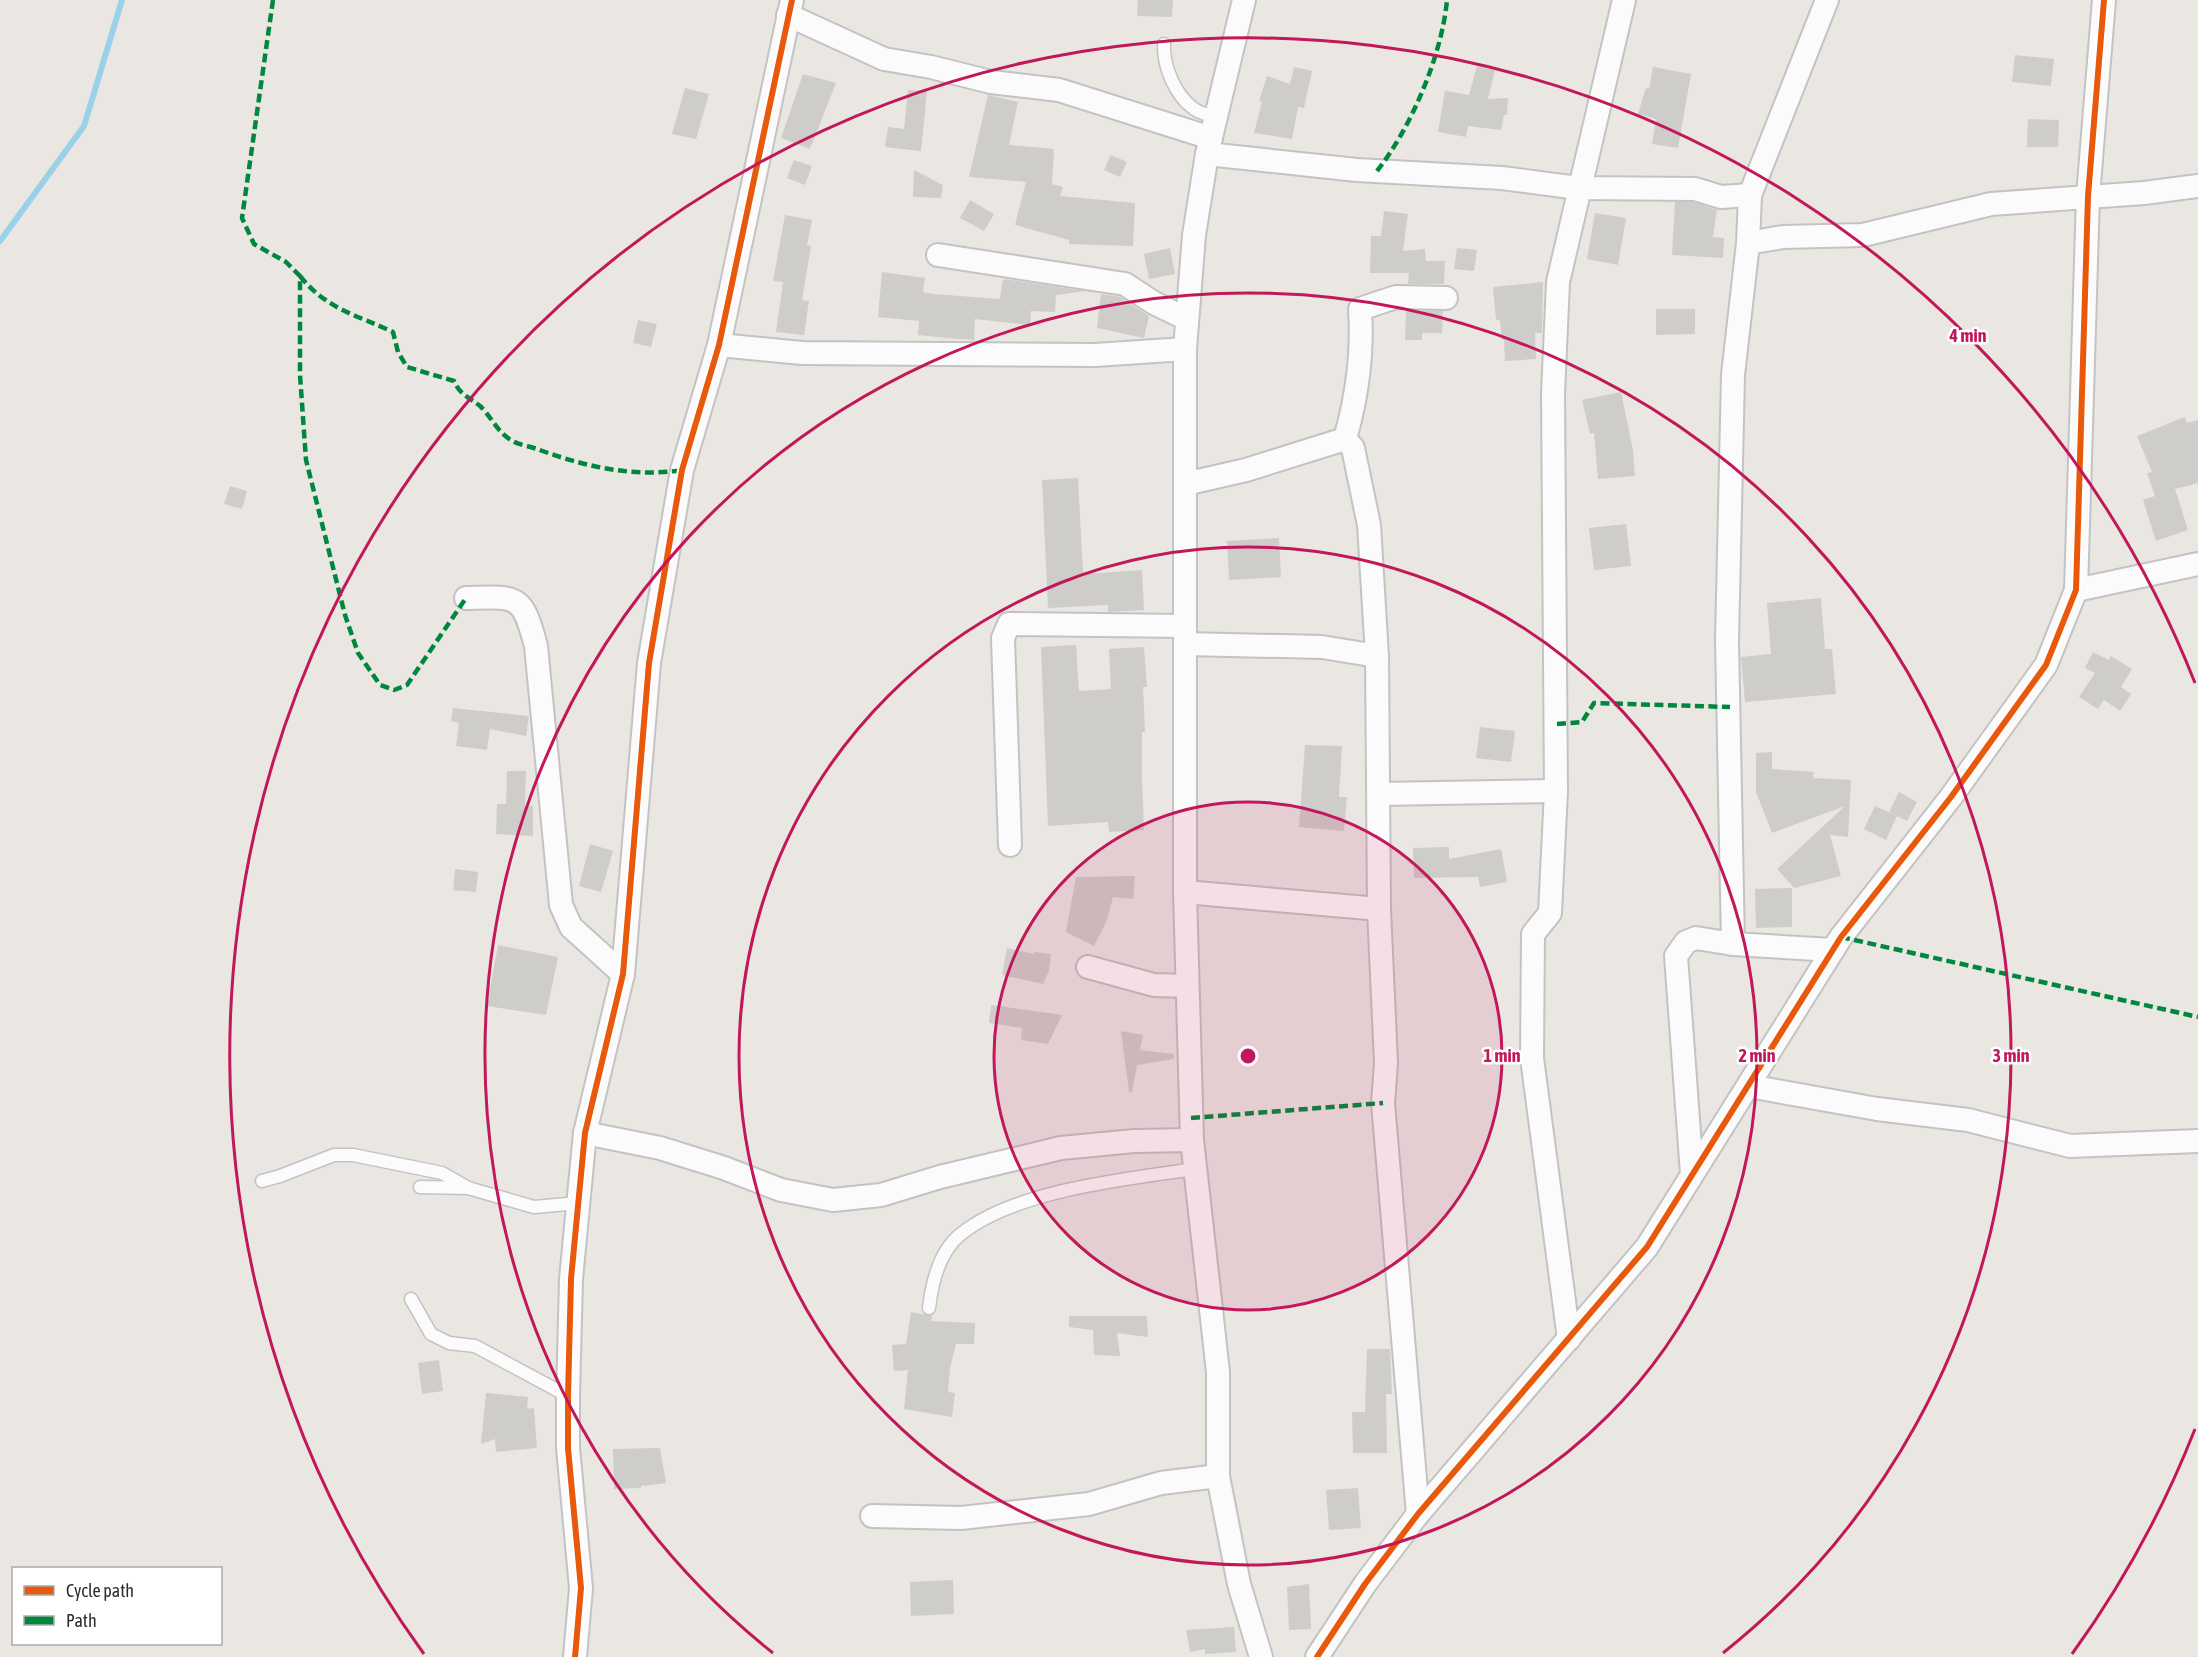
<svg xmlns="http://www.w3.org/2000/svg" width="2198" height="1657" font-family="'Asap Condensed',sans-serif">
<rect width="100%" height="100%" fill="#eae7e2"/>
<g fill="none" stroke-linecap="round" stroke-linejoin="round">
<polyline stroke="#9ad1e8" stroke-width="6" points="0,241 84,126 122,0"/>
</g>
<g fill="#cfcdc9">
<polygon points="1138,0 1173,0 1172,17 1137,16"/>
<polygon points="2015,55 2054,59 2051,86 2012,82"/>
<polygon points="1477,66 1495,70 1488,99 1508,98 1507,115 1504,115 1501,130 1468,126 1466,137 1438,132 1445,91 1469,95"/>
<polygon points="1294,67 1312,71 1304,108 1298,107 1292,139 1254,133 1262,102 1259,101 1267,76 1290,84"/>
<polygon points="1653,67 1691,74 1678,148 1652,144 1656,119 1638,114 1646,88 1649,89"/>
<polygon points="803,74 836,83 810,149 781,138"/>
<polygon points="685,88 709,94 696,139 672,134"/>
<polygon points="908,90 927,91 921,151 885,147 888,127 904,129"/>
<polygon points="988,95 1018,102 1009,145 1054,149 1052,184 1063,187 1060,196 1135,203 1133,246 1069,244 1069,240 1015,225 1026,182 969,177"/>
<polygon points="2028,119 2059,120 2058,147 2027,147"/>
<polygon points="1111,155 1127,162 1120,177 1104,170"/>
<polygon points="794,160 812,166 805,185 787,178"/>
<polygon points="914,170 943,185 941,198 913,197"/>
<polygon points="970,200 994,214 984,231 960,218"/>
<polygon points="1675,202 1693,202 1717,210 1713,237 1724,238 1723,258 1672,255"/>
<polygon points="1384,211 1408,214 1403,251 1425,249 1426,261 1445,261 1444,284 1408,284 1409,273 1370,273 1371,236 1381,236"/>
<polygon points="1595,213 1626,218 1618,265 1587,259"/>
<polygon points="785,215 812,220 807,245 811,246 802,300 809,301 804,335 776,332 783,282 773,281"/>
<polygon points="1170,248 1175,274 1149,279 1144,254"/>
<polygon points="1457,248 1477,250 1474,271 1454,269"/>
<polygon points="882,272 925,278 923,292 934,294 1000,299 1002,282 1005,279 1085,291 1056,295 1055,312 1031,311 1030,325 975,319 974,340 948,338 918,335 919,321 878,317"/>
<polygon points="1543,282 1542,333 1535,333 1536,359 1505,361 1504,340 1502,340 1500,320 1496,320 1493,287"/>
<polygon points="1101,294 1120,297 1149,316 1144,338 1097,328"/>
<polygon points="1656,309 1695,309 1695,334 1656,335"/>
<polygon points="1406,311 1443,311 1442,333 1422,333 1422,340 1405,340"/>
<polygon points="638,320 657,324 651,347 633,343"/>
<polygon points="1621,392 1633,450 1635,476 1598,479 1594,433 1590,434 1582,400"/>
<polygon points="2185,417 2187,423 2198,420 2198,483 2175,489 2188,530 2156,541 2143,500 2155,496 2147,473 2152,472 2137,436"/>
<polygon points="1078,478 1083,574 1142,570 1144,610 1108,612 1108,605 1048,608 1042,480"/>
<polygon points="230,486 247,491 242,509 224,504"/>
<polygon points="1626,524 1631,566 1594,570 1589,528"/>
<polygon points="1279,538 1281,577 1229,580 1227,541"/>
<polygon points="1821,598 1825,649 1832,649 1836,694 1745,702 1741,657 1771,654 1767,603"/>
<polygon points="1076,645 1079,691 1111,689 1109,649 1144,647 1147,687 1143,687 1145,732 1142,732 1142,780 1144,830 1109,832 1108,822 1048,826 1041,647"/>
<polygon points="2093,652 2109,660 2111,656 2132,669 2121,687 2131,694 2120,711 2104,700 2098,709 2079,697 2095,673 2085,668"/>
<polygon points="453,708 529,716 526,736 490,729 487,750 456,746 459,723 451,721"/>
<polygon points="1480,727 1515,731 1511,762 1476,758"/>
<polygon points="1305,745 1342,746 1339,797 1347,797 1344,831 1299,827"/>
<polygon points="1772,752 1772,769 1814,772 1813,778 1851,780 1848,837 1830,835 1841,876 1794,888 1777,869 1845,806 1772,833 1756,792 1756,753"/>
<polygon points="507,771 526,771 525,806 533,806 533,836 496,834 497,804 506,804"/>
<polygon points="1899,792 1917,802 1907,821 1889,812"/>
<polygon points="1875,806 1897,816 1886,840 1864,829"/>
<polygon points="590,844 613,851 601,892 579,886"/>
<polygon points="1449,847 1449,859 1501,849 1507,882 1480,887 1478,877 1414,878 1413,848"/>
<polygon points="455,869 478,872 476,892 453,890"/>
<polygon points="1135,876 1133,899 1113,897 1107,920 1094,946 1066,932 1076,877"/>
<polygon points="1792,888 1792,927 1756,928 1755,889"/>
<polygon points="498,945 558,957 546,1015 487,1006"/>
<polygon points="1007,948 1034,954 1034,952 1051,954 1049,971 1043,984 1002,975"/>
<polygon points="991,1005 1062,1015 1048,1044 1021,1040 1022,1028 989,1023"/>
<polygon points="1121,1031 1143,1035 1140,1050 1174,1054 1174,1059 1137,1065 1132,1092 1129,1092"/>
<polygon points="911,1312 932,1316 931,1321 975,1323 974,1344 956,1344 950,1368 948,1392 955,1393 952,1417 904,1409 908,1370 894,1371 892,1345 906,1344"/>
<polygon points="1069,1316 1147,1316 1148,1337 1117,1333 1120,1356 1094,1355 1093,1330 1069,1327"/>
<polygon points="1367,1349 1390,1349 1392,1394 1386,1394 1387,1453 1353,1453 1352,1412 1365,1412"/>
<polygon points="439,1360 443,1391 422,1394 418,1363"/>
<polygon points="486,1393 528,1397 527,1409 534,1408 537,1448 496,1452 495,1439 481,1444"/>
<polygon points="660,1448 666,1483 641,1486 641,1488 614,1489 613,1449"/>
<polygon points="1358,1488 1361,1528 1329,1530 1326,1490"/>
<polygon points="953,1580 954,1614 911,1616 910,1582"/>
<polygon points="1309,1584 1311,1629 1289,1630 1287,1587"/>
<polygon points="1234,1627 1236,1652 1205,1654 1205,1649 1190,1652 1186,1630"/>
</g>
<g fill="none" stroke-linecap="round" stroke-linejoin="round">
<defs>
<g id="service">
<path d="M1164,44c-1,22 11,51 29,64 6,5 16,7 23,10"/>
<polyline points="262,1181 280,1176 334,1155 353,1155 442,1173 468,1188"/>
<polyline points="420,1187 468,1188 534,1207 579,1203"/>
<polyline points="411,1299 431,1334 449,1343 475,1346 568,1396"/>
<path d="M929,1308c3,-26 10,-57 32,-74 54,-44 166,-55 234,-65"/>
</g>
<g id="minor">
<polyline points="1244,0 1207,154 1194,235 1185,349 1185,892 1192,1140 1218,1372 1218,1476 1239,1584 1261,1657"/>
<polyline points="788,15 884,59 931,67 991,82 1059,90 1211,138"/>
<polyline points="1207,154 1357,170 1502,178 1578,188 1695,189 1721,197 1750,195"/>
<polyline points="1748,243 1783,237 1863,235 1991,204 2144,193 2198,186"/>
<polyline points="938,255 1125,284 1154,303 1187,319"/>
<polyline points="719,345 802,353 1095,355 1185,349"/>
<path d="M1345,439c12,-42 18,-86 15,-130l36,-12 50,1"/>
<polyline points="1185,484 1246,470 1345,439 1353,448 1369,525 1377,656 1379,909 1386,1063 1383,1103 1418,1514"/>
<polyline points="2076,590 2198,564"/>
<path d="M466,598c52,-1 56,-5 70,48l25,259 10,22 52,47"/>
<polyline points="1185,644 1322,647 1377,656"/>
<polyline points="1379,794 1556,791"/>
<polyline points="1010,845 1003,638 1009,624 1185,626"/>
<polyline points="1185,892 1379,909"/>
<polyline points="1733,944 1727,641 1733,375 1748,243 1750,195 1827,0"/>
<polyline points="1088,967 1154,985 1187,986"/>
<polyline points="1749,1086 1877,1109 1968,1120 2070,1146 2198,1141"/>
<polyline points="585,1133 660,1148 724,1168 781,1190 833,1200 881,1195 940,1177 1061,1148 1134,1141 1192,1140"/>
<polyline points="1692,1174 1676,956 1686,942 1696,938 1733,944 1833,950"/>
<polyline points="1569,1339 1532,1058 1533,934 1550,913 1556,791 1553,394 1558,282 1624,0"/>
<polyline points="872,1516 961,1518 1089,1504 1161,1483 1218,1476"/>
<polyline points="575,1657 581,1588 568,1448 568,1396 571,1279 585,1133 623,974 649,663 682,470 719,345 792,0"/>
<polyline points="1317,1657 1365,1584 1418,1514 1647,1247 1841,937 1951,797 2046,665 2076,590 2088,196 2104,0"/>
</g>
</defs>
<use href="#service" stroke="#c4c3c3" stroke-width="15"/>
<use href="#minor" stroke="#c4c3c3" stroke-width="26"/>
<use href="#service" stroke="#fcfbfb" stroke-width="12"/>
<use href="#minor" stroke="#fcfbfb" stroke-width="22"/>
<g stroke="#00873e" stroke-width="4.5" stroke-dasharray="9 4.5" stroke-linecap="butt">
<polyline points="273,0 242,218 254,244 286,262 300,276 300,375 306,460 345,615 358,653 380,685 394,690 407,685 466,598"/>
<path d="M1377,171c34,-43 65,-116 70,-171"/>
<path d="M300,276c26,33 57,39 93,56l5,20 9,15 47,14c6,14 15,16 26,25 11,10 17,26 31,34 7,5 18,6 26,9 46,17 96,29 145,21"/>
<polyline points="1557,724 1582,722 1594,703 1730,707"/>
<polyline points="1841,937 2198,1017"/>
<polyline points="1191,1118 1383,1103"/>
</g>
<defs>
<g id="cycleway">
<polyline points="575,1657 581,1588 568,1448 568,1396 571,1279 585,1133 623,974 649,663 682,470 719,345 792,0"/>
<polyline points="1317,1657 1365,1584 1418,1514 1647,1247 1841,937 1951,797 2046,665 2076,590 2088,196 2104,0"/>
</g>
</defs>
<use href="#cycleway" stroke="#fff" stroke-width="10"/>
<use href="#cycleway" stroke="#e8590c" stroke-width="6"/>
</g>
<circle cx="1248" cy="1056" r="254" fill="#c2185b" fill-opacity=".12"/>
<g fill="none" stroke="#c2185b" stroke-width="3">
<circle cx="1248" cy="1056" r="254"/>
<circle cx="1248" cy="1056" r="509"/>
<path d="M773 1653A763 763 0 1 1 1723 1653"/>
<path d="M2195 1429A1018 1018 0 0 1 2072 1654M424 1654A1018 1018 0 1 1 2195 683"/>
</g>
<circle cx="1248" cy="1056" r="9" fill="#c2185b" stroke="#fff" stroke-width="3"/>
<g font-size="18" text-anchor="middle" font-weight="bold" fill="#c2185b" stroke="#fff" stroke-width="5" stroke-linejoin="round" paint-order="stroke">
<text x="1968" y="342">4 min</text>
<text x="1502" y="1062">1 min</text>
<text x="1757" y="1062">2 min</text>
<text x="2011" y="1062">3 min</text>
</g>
<rect x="12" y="1567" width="210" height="78" fill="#ffffff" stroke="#ababab" stroke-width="1.5"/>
<rect x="24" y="1586" width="30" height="9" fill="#e8590c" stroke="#ababab" stroke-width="1.5"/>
<text x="66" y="1597" font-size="18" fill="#2c2c2c">Cycle path</text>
<rect x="24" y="1616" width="30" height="9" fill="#00873e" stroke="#ababab" stroke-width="1.5"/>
<text x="66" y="1627" font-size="18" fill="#2c2c2c">Path</text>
</svg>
